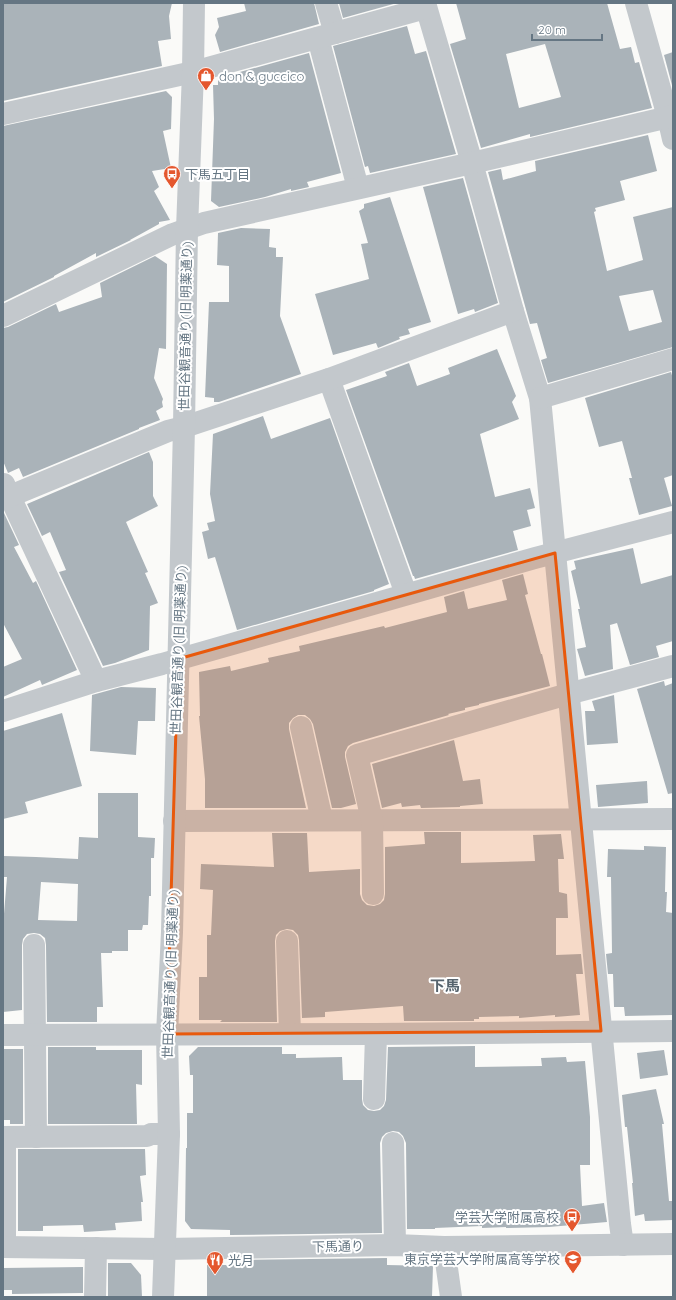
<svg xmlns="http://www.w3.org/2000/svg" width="676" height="1300" font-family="Quicksand,'Noto Sans JP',sans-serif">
<rect width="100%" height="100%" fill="#fafaf8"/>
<g fill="#aab3b9" fill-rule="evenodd">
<polygon points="3,3 172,3 169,16 171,39 158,41 162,66 3,101"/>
<polygon points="244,3 314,3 319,24 220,52 215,35 219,27 217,18 246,11"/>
<polygon points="339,3 397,3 343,18"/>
<path d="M456,3h151l13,46 11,-2 4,16 4,-1 13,46 -122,29v-3l-49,14 -31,-104 16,-5zM545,44l16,53 -42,11 -13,-54z"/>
<polygon points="407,26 415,54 426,51 456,154 370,173 368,166 365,167 333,46"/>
<polygon points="673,52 673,89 664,55"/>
<polygon points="309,53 341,173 307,182 309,187 291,191 291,189 265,197 219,207 211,201 214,119 213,85 218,85 218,80 231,80 229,75"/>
<polygon points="166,91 172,97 171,129 163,131 171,168 152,171 159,187 154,191 170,220 159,222 159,224 130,240 131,240 96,257 96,253 54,276 54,277 3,302 3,126"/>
<path d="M648,135l9,36 -37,10 5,19 -30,8 1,3 -2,1 13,59 36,-11 -10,-43 40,-10v140l-125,36 -7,-23 6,-2 -10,-35 -7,1 -42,-152 13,-3 2,11 33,-9 -1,-10zM653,290l9,32 -33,9 -10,-35z"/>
<polygon points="463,178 498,303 475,312 474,309 458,314 423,187"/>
<polygon points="390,197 431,322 408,329 410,334 399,337 400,339 378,348 376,343 333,355 315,294 369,279 361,244 368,243 359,211 364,208 364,204"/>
<polygon points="241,228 270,229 269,247 276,248 276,257 283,257 280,316 301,374 219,402 214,402 214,398 205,397 209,302 229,302 229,266 217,265 218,233"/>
<polygon points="155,256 167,264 166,349 159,348 154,378 163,399 162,402 163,407 156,411 160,420 139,428 139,429 23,477 19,468 8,473 3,461 3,328 8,327 56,304 59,312 102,297 100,283"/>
<polygon points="497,349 516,396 512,402 519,419 480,434 495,497 530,488 535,508 527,510 531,526 513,531 518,550 415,579 414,576 413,576 346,390 387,376 385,372 409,363 417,386 450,374 448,368"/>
<polygon points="671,372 673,379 673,475 664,478 672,506 639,515 629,478 632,478 622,441 599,447 585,398"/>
<polygon points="263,416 271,439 330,418 389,584 374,590 374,591 237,630 215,557 208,559 202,532 209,530 207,523 215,521 210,494 213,434"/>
<polygon points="149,452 153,462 153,496 158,506 126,522 148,572 145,573 158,603 150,606 149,650 115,663 103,666 59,572 66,570 50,532 42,536 27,504"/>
<polygon points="4,513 19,545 14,547 33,583 36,581 77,670 42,685 40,680 3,697 3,667 22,659 3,623"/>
<polygon points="633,548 641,584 673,575 673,641 656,646 659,657 630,665 617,623 610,625 613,669 585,676 577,649 586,647 578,609 580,609 571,571 576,569 574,561"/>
<polygon points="523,574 528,594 525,595 541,654 542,654 550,686 479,704 479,705 465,708 465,710 448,714 449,715 353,743 348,746 345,752 345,757 356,804 341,808 332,808 313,724 310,719 305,715 298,715 293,718 289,723 289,729 306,808 205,808 205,779 199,716 200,716 199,672 230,666 231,671 269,662 268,658 300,651 299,646 384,626 385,628 447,612 444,597 464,591 468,609 507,600 502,580"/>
<polygon points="664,681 665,686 673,683 673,793 668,794 637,689"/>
<polygon points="121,687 156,688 155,721 138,721 136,755 90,751 92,695"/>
<polygon points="614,695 618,743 587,745 585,711 595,711 592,701"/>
<polygon points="62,713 82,786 25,802 28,813 3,819 3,731"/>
<polygon points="454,740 463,781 480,779 483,804 460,806 460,807 421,808 420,805 402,807 401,803 382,808 372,764"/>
<polygon points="647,781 648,803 598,807 596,785"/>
<path d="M98,793h40v44l17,1 -1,20h-3v38h-2l-1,29h-5l-1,5h-14v21h-16v2h-11l2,54h-6v15h-50l-1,-77 -1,-7 -5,-4 -6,-1 -7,1 -4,5 -1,6v65l-19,2v-86l4,-49h-3v-21l32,1 42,2 1,-22 19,1zM41,882l37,2 -1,37 -39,-1z"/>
<polygon points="424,832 461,832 461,863 535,861 533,835 561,834 564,859 558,859 559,892 567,894 568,918 556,918 556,955 581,954 583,974 576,974 580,1015 555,1017 555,1015 519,1018 519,1016 479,1017 479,1019 474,1019 474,1021 404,1021 403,1006 325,1012 325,1017 302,1018 299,940 298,935 293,930 287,929 280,931 276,935 275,941 277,1022 220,1022 222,1020 199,1020 199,977 207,977 207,935 211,935 213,890 200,889 201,864 274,867 272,833 307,833 309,872 360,869 360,894 362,900 367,905 374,906 380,904 384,900 385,894 385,847 425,844"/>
<polygon points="644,846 666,847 665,892 667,892 666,912 673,913 673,1015 625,1016 624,1007 614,1007 613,974 608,974 606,954 612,953 611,877 607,877 608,849 644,850"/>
<polygon points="475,1046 475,1067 542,1066 541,1058 566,1057 567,1062 585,1061 590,1117 590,1165 580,1165 582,1206 604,1203 607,1222 549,1227 506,1228 506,1227 482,1228 482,1226 435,1228 435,1229 407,1229 406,1143 403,1136 399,1132 393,1131 386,1133 382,1137 380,1143 382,1233 230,1235 230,1230 191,1229 185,1221 186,1148 187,1148 187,1113 193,1113 193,1075 190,1075 189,1056 198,1047 282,1047 282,1054 296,1054 296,1058 342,1057 343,1080 362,1080 362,1099 363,1105 368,1110 374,1111 380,1110 384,1106 386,1100 388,1047"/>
<polygon points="48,1047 96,1047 96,1050 142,1050 142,1085 136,1084 137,1124 48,1124"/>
<polygon points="3,1049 23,1049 23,1124 10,1124 10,1120 3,1120"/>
<polygon points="664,1050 668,1075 640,1079 637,1053"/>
<polygon points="656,1089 664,1124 662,1124 669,1201 673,1201 673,1220 645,1221 644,1214 635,1216 632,1183 633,1183 627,1127 625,1127 622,1095"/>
<polygon points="18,1149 145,1149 146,1175 140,1176 143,1202 141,1202 142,1221 115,1223 116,1230 84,1232 83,1225 43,1226 43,1231 18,1231"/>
<polygon points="387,1258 387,1265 433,1266 432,1297 207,1297 207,1265 230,1265 230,1260"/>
<polygon points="108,1263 131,1263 141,1275 142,1297 108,1297"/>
<polygon points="83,1267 83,1293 12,1294 12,1290 3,1290 3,1268"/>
</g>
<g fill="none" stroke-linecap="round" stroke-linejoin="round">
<g stroke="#c3c8cc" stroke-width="22">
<polyline points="326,3 335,33"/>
<polyline points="425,3 472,163 513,311 540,398 620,1224 623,1245"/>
<polyline points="636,3 668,117 673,139"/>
<polyline points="318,38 358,188"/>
<polyline points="3,114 193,72 426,8"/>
<polyline points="3,316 173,234 204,223 472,163 673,116"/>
<polyline points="329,379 406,594"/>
<polyline points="540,398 673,359"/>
<polyline points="4,484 96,681"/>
<polyline points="3,499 168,431 184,427 329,379 513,311"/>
<polyline points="3,711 96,681 162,664 535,558 673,522"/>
<polyline points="301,727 322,820"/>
<polyline points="174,821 673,819"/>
<polyline points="373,894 372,820 357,755 568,694 673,666"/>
<polyline points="287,941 290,1034"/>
<polyline points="34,945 36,1137"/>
<polyline points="3,1035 376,1034 673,1031"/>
<polyline points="374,1099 376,1034"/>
<polyline points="3,1137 147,1136 151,1134 169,1134"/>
<polyline points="5,1137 5,1247"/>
<polyline points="393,1143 395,1245"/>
<polyline points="3,1247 164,1249 395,1245 444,1247 673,1244"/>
<polyline points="444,1247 451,1297"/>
<polyline points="95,1297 96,1248"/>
<polyline points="163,1297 169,1134 167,1034 172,932 184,427 187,229 193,72 194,3"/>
</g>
</g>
<path fill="#e8590c" fill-opacity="0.2" stroke="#e8590c" stroke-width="3" stroke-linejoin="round" d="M555,553l46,478 -434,3 11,-375z"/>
<defs>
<symbol id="shop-pin" viewBox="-11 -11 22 30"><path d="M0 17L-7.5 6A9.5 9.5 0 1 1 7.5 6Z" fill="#e4572e" stroke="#fff"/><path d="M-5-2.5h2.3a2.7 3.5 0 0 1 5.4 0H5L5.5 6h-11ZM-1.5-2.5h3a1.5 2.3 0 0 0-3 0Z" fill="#fff"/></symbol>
<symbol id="bus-pin" viewBox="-11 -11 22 30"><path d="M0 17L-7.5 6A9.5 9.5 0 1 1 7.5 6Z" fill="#e4572e" stroke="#fff"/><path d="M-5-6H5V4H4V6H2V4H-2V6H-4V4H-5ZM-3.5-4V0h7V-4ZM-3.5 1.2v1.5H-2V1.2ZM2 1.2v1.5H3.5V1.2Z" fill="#fff"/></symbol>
<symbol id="school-pin" viewBox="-11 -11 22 30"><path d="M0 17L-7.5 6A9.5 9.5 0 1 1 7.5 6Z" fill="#e4572e" stroke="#fff"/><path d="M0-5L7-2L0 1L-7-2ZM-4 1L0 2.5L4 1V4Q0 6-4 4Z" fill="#fff"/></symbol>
<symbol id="restaurant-pin" viewBox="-11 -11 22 30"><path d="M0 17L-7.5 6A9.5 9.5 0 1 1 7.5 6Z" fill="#e4572e" stroke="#fff"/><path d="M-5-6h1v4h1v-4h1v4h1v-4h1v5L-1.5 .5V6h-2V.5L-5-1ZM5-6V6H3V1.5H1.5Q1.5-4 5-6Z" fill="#fff"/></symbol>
</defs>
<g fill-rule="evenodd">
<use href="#shop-pin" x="196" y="66" width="20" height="27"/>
<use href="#bus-pin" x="162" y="164" width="20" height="27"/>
<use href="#bus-pin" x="562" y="1207" width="20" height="27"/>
<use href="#school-pin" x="563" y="1249" width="20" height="27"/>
<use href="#restaurant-pin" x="205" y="1250" width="20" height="27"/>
</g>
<g text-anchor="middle" stroke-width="4" stroke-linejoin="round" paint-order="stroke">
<g font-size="13" fill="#657683" stroke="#fff" text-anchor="start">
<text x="219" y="81">don &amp; guccico</text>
<text x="185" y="179">下馬五丁目</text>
<text x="559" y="1222" text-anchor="end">学芸大学附属高校</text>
<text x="560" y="1264" text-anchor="end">東京学芸大学附属高等学校</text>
<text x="228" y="1265">光月</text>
</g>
<g font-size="13" fill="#657683" stroke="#fff">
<text transform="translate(185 326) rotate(-89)" y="5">世田谷観音通り(旧 明薬通り)</text>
<text transform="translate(178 650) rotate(-88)" y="5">世田谷観音通り(旧 明薬通り)</text>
<text transform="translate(170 974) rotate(-88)" y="5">世田谷観音通り(旧 明薬通り)</text>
<text transform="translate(338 1246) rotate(-1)" y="5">下馬通り</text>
</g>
<g font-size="15" font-weight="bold" fill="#57646e" stroke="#fff">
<text x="445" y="991">下馬</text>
</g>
</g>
<rect width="676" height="1300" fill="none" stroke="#657683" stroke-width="8"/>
<path d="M532 34v6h70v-6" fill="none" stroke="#657683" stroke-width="2"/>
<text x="538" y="34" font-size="12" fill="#657683" stroke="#ffffff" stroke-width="3" paint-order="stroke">20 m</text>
</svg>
